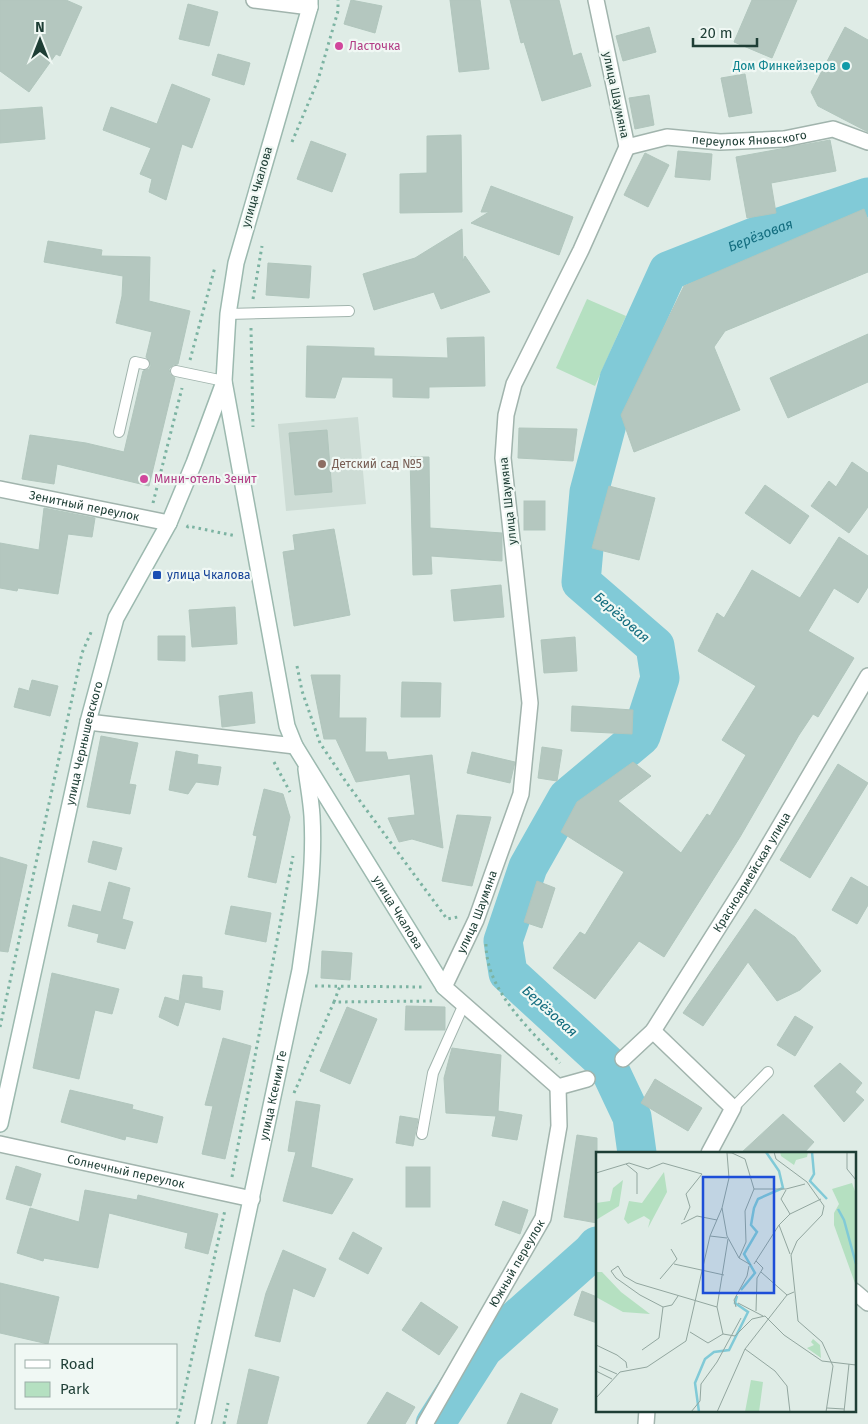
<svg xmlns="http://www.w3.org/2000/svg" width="868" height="1424" font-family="'Fira Sans',sans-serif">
<rect width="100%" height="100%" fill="#dfece6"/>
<polygon fill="#cddcd5" points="358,417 366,504 286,511 278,424"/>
<polygon fill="#b5e0c1" points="587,299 626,316 595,386 556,368"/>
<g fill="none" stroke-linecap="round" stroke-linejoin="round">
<g stroke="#81cad7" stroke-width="39">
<path id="s1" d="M637,1153l-5,-36 -25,-53 -99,-91 -5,-32 25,-74 39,-69 74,-62 19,-58 -5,-32 -74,-64 8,-90 30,-113 49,-108 112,-44 88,-30"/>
<polyline points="435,1424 483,1349 592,1252 597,1246"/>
</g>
</g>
<g fill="#b4c7bf" stroke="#b1c6bd">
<polygon points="0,0 66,0 82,7 60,56 56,54 29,92 0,71"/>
<polygon points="351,0 382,6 375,33 344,24"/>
<polygon points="450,0 480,0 489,69 459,72"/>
<polygon points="510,0 559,0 573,56 581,53 591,86 542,101 524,42 521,43"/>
<polygon points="752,0 797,0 772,58 734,42"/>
<polygon points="188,4 218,12 209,46 179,39"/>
<polygon points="649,27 656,52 623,61 616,36"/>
<polygon points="845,27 868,40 868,132 818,106 811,92"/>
<polygon points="218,54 250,63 244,85 212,75"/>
<polygon points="745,74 752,113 729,117 721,78"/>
<polygon points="172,84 210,99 192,148 182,144 166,200 149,192 152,179 140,174 151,148 103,130 111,107 157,124"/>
<polygon points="649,95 654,125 635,129 629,98"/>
<polygon points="42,107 45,139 0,143 0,110"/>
<polygon points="461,135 462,212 400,213 400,174 427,173 427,136"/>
<polygon points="830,140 836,171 771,183 776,213 747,218 736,157"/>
<polygon points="311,141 346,154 332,192 297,179"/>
<polygon points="678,151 712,154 710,180 675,177"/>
<polygon points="645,153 669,165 648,207 624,195"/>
<polygon points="491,186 573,217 559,255 471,223 489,212 481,212"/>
<polygon points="864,209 868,220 868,272 725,331 714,347 740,410 634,452 621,415 684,286"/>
<polygon points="462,229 463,261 465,256 490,292 441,309 434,292 374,310 363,274 415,258"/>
<polygon points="48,241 102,250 101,256 150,257 149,301 190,311 178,364 173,365 169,369 170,374 175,378 149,486 57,464 54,484 22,479 30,435 86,443 124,452 143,371 149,369 151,365 146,357 152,332 116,323 122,296 123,276 44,262"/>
<polygon points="268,263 311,266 309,298 266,295"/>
<polygon points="868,334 868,382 788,418 770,378"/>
<polygon points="484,337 485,386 429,387 429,398 393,397 393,378 342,377 335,398 306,397 307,346 374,348 374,356 448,358 447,338"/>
<polygon points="519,428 577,429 573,461 518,458"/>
<polygon points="327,430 332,492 295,495 289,433"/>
<polygon points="410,457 429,457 430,528 502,533 502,561 431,556 432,574 413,575"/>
<polygon points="852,462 868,473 868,507 849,533 811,506 829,481 836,487"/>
<polygon points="765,485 809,516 790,544 745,513"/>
<polygon points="609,486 655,498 639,560 592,548"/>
<rect x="524" y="501" width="21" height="29"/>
<polygon points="44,508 95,518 92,537 68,534 58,594 18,588 17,591 0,588 0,543 39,550"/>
<polygon points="334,529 350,615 294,626 283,552 295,550 293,535"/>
<polygon points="839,537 868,556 868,587 858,603 834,588 808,631 854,658 818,717 813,714 799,735 740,837 664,957 639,941 595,999 553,968 580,932 585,935 624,872 561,832 577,802 633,762 651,776 618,801 681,853 707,814 710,816 746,755 722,740 756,686 698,651 717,613 724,618 752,570 800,598"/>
<polygon points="501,585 504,617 454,621 451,590"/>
<polygon points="235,607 237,644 192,647 189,610"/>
<polygon points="158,636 185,636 185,661 158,660"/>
<polygon points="575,637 577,671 544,673 541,640"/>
<polygon points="311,675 340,675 339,718 366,718 365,752 386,752 388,760 432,755 443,848 412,839 399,842 388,818 415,815 410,774 356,782 336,739 324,739"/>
<polygon points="32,680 58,686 50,716 14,707 19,688 29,691"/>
<polygon points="402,682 441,683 440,717 401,717"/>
<polygon points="252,692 255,723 222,727 219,696"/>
<polygon points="572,706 633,710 632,734 571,731"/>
<polygon points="101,736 138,743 129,784 136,785 130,814 87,807"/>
<polygon points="542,747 562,750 557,781 538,778"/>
<polygon points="176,751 198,755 197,764 221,767 218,785 196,782 188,794 169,790"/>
<polygon points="472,752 515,762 510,783 467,773"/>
<polygon points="838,764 868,783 810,878 780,860"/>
<polygon points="264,789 283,794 290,817 276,883 248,877 257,836 253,835"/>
<polygon points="457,815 491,817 472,886 442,881"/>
<polygon points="93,841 122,848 116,870 88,862"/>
<polygon points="0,857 27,865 8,952 0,951"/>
<polygon points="851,877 868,887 868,905 857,924 832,910"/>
<polygon points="537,881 555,888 542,928 524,922"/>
<polygon points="109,882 130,888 122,919 133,922 125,949 97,942 99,934 68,926 73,905 101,912"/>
<polygon points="231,906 271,913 266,942 225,934"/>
<polygon points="755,909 795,937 821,971 800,990 777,1001 748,962 703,1026 683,1013"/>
<polygon points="322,951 352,953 350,980 321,978"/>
<polygon points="52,973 119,989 112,1014 95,1010 79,1079 33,1068"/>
<polygon points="183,975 202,977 202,988 223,991 220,1010 185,1002 178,1026 159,1017 165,997 179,1001"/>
<polygon points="406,1006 445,1007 445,1030 405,1030"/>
<polygon points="347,1007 377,1019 350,1084 320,1071"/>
<polygon points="795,1016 813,1027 795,1056 777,1045"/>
<polygon points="223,1038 251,1046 225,1159 202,1154 213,1106 205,1105"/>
<polygon points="452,1048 501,1055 498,1111 522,1115 517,1140 492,1136 496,1116 446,1113 444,1078"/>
<polygon points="840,1063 862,1083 855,1092 864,1100 844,1122 814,1086"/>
<polygon points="655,1079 702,1108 688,1131 641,1103"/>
<polygon points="70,1090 133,1105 132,1109 163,1117 157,1143 126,1136 125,1140 61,1122"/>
<polygon points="296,1101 320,1105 311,1167 353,1179 332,1214 283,1201 296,1152 288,1151"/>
<polygon points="783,1114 814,1142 804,1153 741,1153"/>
<polygon points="400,1116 418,1119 413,1146 396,1143"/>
<polygon points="577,1135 597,1138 597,1223 564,1217"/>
<polygon points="16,1166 41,1174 31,1206 6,1199"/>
<rect x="406" y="1167" width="24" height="40"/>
<polygon points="85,1190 137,1200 138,1195 218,1214 208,1254 185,1248 188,1233 109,1213 98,1268 44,1258 43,1261 17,1253 30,1208 79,1222"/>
<polygon points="503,1201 528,1210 520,1234 495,1225"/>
<polygon points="353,1232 382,1248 368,1274 339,1259"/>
<polygon points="283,1250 326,1269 314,1297 293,1288 280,1342 255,1336 266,1293"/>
<polygon points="0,1283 59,1297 48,1344 0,1333"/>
<polygon points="582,1291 597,1297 597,1323 574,1315"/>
<polygon points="421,1302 458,1327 439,1355 402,1330"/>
<polygon points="249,1369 279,1377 267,1424 237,1424"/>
<polygon points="387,1392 415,1407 405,1424 367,1424"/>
<polygon points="521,1393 558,1409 551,1424 507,1424"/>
</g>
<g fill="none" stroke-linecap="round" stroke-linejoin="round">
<defs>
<g id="lane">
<polyline points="228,314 349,311"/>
<polyline points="176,371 224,381"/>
<polyline points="119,432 135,362 144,364"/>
<polyline points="733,1108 768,1072"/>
<polyline points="422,1134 433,1073 464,1004"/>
</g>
<g id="street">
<polyline points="254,0 310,7"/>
<path id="s2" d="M627,147l40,-10 53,5 64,-3 49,-10 35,13"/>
<path id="s3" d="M0,489l169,34"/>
<polyline points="88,722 295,746"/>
<polyline points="653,1031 733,1108 709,1153"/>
<path id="s4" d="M623,1059l30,-28 94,-149 121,-206"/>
<path id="s5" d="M587,1079l-29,8 -114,-100 32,-67 45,-126 9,-91 -27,-245 3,-43 8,-31 67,-134 46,-103 -31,-147"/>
<path id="s6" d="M0,1144l252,55"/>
<polyline points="854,1291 868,1303"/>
<path id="s7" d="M425,1424l118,-206 16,-92 -1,-39"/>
<polyline points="646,1424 647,1410"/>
</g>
<g id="secondary">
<path id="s8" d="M310,0v7l-74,256 -8,51 -4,67 63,345 8,20 149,241"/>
<path id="s9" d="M0,1124l88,-402 28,-104 53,-95 25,-60 30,-81"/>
<path id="s10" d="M203,1424l97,-454c7,-51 15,-103 12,-154 -1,-16 -4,-31 -6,-47"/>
</g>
</defs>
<use href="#lane" stroke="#a1b4ad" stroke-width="12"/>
<use href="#street" stroke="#a1b4ad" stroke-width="18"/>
<use href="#secondary" stroke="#9cb9af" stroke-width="18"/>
<g stroke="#7cb3a2" stroke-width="3" stroke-dasharray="2.5 4" stroke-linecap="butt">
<polyline points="292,142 318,80 338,11 338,0"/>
<polyline points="253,299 262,246"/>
<polyline points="251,328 253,427"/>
<polyline points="190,360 215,267"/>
<polyline points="153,503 182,388"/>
<polyline points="187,528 188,526 236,536"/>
<polyline points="297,666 302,691 320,743 346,782 447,919 458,917"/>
<polyline points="274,762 290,792"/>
<path d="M486,944c0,48 45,85 74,119"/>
<polyline points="315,986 424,987"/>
<polyline points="334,1002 340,986"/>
<polyline points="0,1027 82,653 92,630"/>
<polyline points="294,1093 334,1002 433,1001"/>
<polyline points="232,1177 293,856"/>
<polyline points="177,1424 225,1210"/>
<polyline points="224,1424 228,1403"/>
</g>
<use href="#lane" stroke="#fff" stroke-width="10"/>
<use href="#street" stroke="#fff" stroke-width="15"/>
<use href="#secondary" stroke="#fff" stroke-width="15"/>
</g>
<g fill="#d1479c" stroke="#f0f8f4" stroke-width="2">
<circle cx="339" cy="46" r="5"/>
<circle cx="144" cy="479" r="5"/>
</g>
<circle fill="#0f9aa8" stroke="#f0f8f4" stroke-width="2" cx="846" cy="66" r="5"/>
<circle fill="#8d6e63" stroke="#f0f8f4" stroke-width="2" cx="322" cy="464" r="5"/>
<rect fill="#1a4fb4" stroke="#f0f8f4" stroke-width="2" x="152" y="570" width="10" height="10" rx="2.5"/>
<g text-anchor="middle" stroke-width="4.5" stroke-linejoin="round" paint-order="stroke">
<g font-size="12" fill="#b23c85" stroke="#f0f8f4" text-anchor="start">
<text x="349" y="50">Ласточка</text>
<text x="154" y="483">Мини-отель Зенит</text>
</g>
<g font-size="12" fill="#0d838f" stroke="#f0f8f4" text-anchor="end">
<text x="836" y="70">Дом Финкейзеров</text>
</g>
<g font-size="12" fill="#1e3e35" stroke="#f0f8f4">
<text transform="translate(616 95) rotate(78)" y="4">улица Шаумяна</text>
<text dy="4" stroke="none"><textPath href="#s2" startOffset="124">переулок Яновского</textPath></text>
<text transform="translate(257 187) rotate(-74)" y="4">улица Чкалова</text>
<text transform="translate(508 501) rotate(-96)" y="4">улица Шаумяна</text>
<text dy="4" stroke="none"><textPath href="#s3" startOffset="86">Зенитный переулок</textPath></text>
<text dy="4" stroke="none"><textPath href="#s9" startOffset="390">улица Чернышевского</textPath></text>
<text dy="4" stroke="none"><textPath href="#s4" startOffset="228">Красноармейская улица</textPath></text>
<text dy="4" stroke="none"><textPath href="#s8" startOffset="960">улица Чкалова</textPath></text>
<text dy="4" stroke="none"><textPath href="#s5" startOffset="264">улица Шаумяна</textPath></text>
<text dy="4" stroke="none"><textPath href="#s10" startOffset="336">улица Ксении Ге</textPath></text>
<text dy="4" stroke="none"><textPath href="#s6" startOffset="129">Солнечный переулок</textPath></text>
<text dy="4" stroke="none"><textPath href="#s7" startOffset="185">Южный переулок</textPath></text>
</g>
<g font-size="12" fill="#785e54" stroke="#f0f8f4" text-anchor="start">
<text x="332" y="468">Детский сад №5</text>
</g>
<g font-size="12" fill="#164399" stroke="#f0f8f4" text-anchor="start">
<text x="167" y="579">улица Чкалова</text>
</g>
<g font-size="14" font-style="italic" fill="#136d7f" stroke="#f0f8f4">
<text dy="5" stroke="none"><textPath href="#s1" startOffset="1132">Берёзовая</textPath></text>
<text transform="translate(622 617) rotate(41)" y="5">Берёзовая</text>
<text transform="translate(550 1011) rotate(42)" y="5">Берёзовая</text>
</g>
</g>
<g transform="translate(596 1152)">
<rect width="260" height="260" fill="#dfece6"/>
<path d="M184,0h28l-1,5 -11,3 -2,5 -13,-9zM256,31l4,11v92l-22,-61v-12l5,-9 -7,-15z" fill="#b5e0c1"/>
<path d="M68,20l3,20 -19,36 2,-8 -6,-4 -16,8 -4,-5 5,-18 13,2zM27,28l-4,26 -23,14v-17l14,-2 3,-13zM0,120h6l19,20 29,22 -27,-2 -27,-15zM217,187l7,6 1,13 -14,-10 7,-3 -3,-3zM155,228l12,2 -4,30h-14z" fill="#b5e0c1"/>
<path fill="none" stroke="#81cad7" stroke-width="2.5" d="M216,0l2,22 -4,7 17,18M242,57l6,11 12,44M145,138l14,-17 -11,-19 13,-22 -6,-7 3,-17 4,-9 25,-11 -4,-17 -13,-19M103,260l-4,-29 10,-24 9,-7 15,-2 19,-38 -13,-9 2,-7"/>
<path fill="none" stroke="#92a69f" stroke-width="1" d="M123,0l13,1 13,6 9,30 -9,22 1,31 -7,16M178,0l2,7 31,23 17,24 -2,9 -25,26 -6,14 7,66 24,21 11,24 -7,46M251,0v17l9,11M131,1l2,25 -7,30 5,28 12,22 12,7M30,12l11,9v21M0,21l33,-10 19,6 15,-6 39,11 -16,20 4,13 -6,13M158,37h32l19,-5M190,38l-5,9 9,15M85,72l16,-8 20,4M183,73l11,29M114,84l17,2M132,87l-11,68 6,27 12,2 17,-17 13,-3 19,19 38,26 34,4M78,112l50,11M158,112l25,-39 11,-11 31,-15M165,120l26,23M64,127l17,-20 -6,-10M82,144l-6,9 -9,2 -23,-12 -24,-17 -5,-7 7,-5 6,10 12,7 81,24M142,151l25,13M140,155l-2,-7 13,-24 2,-10M160,159l1,-33 6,-10 -7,-7M94,180l18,11 15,-9M0,193l21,10 9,7 1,6M149,197l30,22 12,15 3,26M46,198l17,-12 4,-31M3,214l18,8M0,219l16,8M0,246l24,-26 27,-5 39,-26 24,-105 12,-28M231,256l17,1M95,260l9,-11 1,-17 16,-22 24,-44M121,260l28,-63 42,-54 7,-3M248,260l5,-48"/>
<path fill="#1d4ed8" fill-opacity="0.15" stroke="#1d4ed8" stroke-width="2.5" d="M107,25h71v116h-71z"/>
<rect width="260" height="260" fill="none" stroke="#1e3e35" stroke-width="2.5"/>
</g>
<rect x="15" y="1344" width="162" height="65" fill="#f0f8f4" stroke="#9caea8"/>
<rect x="25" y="1360" width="25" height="8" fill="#ffffff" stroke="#9caea8"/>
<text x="60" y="1369" font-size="15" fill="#1e3e35">Road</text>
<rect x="25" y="1382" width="25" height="15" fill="#b5e0c1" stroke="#9caea8"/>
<text x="60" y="1394" font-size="15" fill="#1e3e35">Park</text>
<g transform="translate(40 40)" stroke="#f0f8f4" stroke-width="4" paint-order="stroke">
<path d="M0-4L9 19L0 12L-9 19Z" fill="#1e3e35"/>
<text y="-8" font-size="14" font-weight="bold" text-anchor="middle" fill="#1e3e35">N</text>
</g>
<path d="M693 38v8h64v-8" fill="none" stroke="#1e3e35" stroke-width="2.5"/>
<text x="700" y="38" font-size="15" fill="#1e3e35" stroke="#f0f8f4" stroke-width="4" paint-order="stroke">20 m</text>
</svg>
